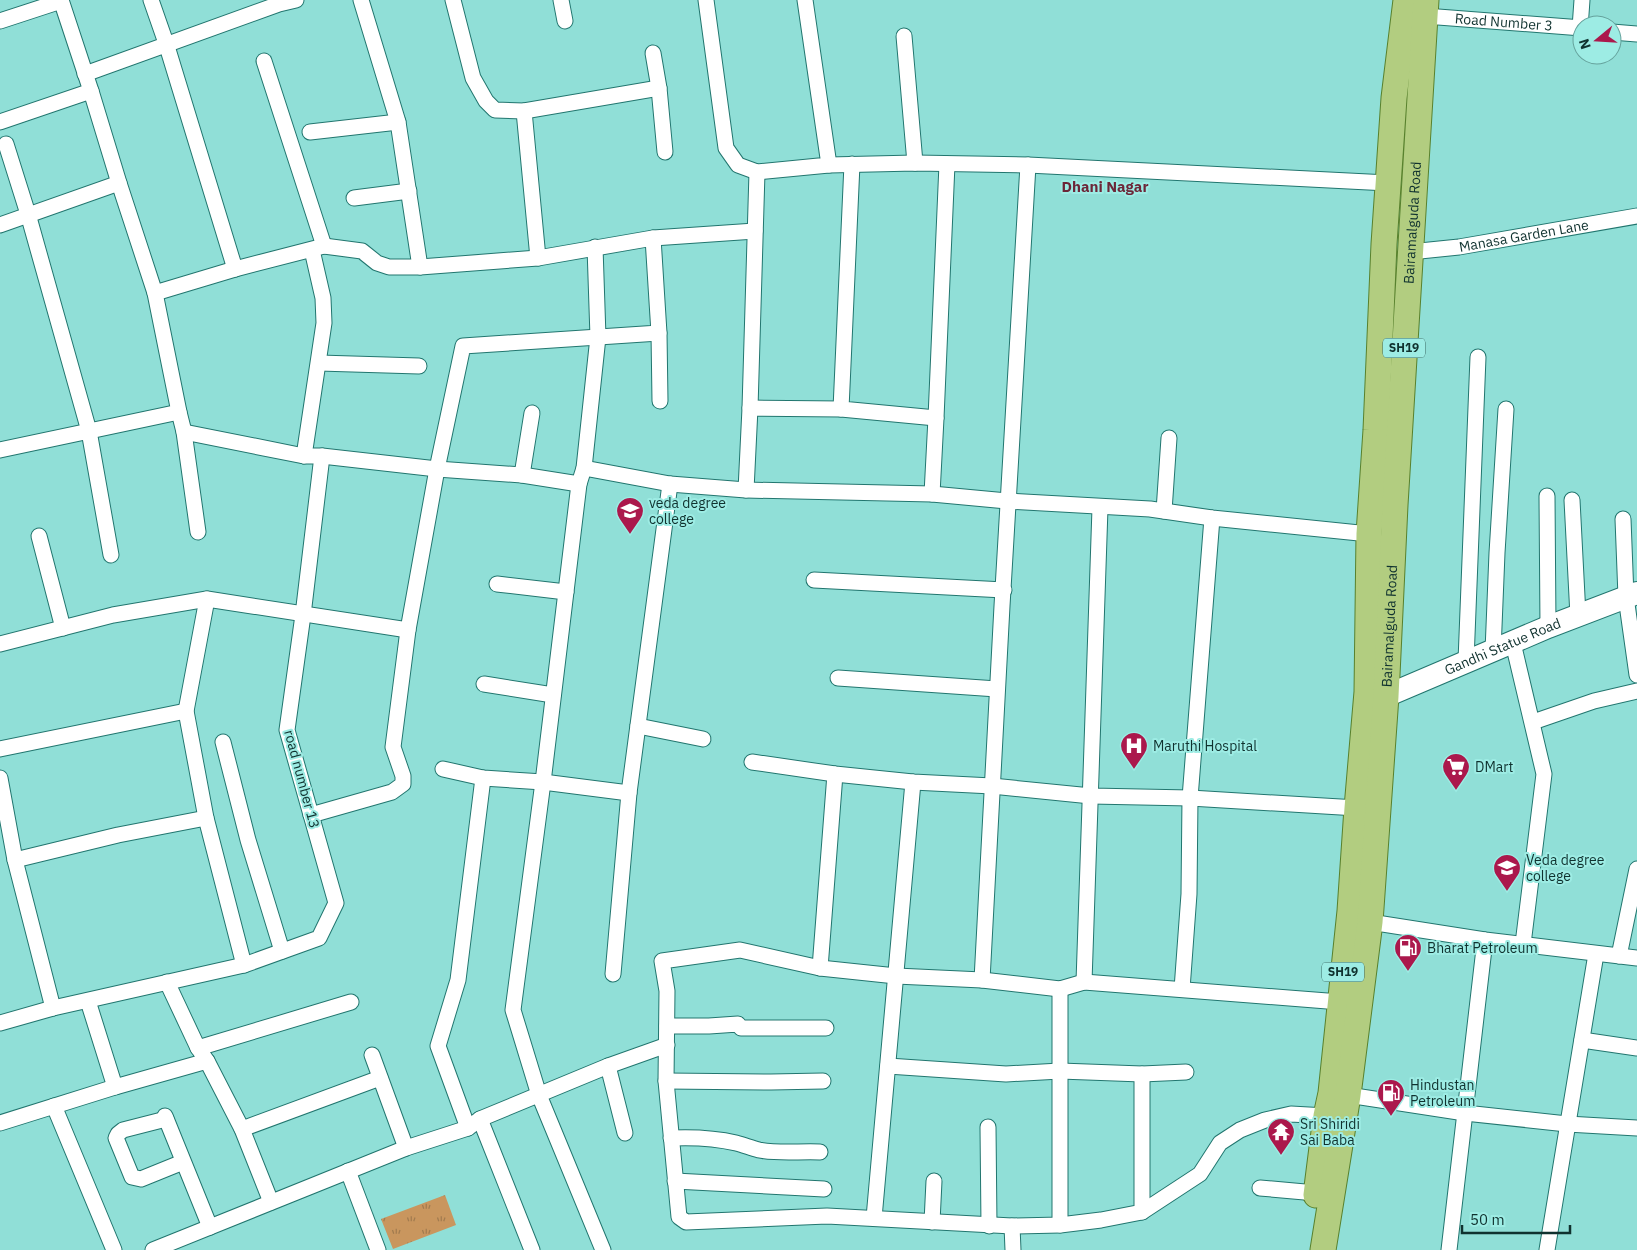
<svg xmlns="http://www.w3.org/2000/svg" width="1637" height="1250" font-family="'IBM Plex Sans',sans-serif">
<defs>
<pattern id="grass-tufts" width="24" height="20" patternUnits="userSpaceOnUse" patternTransform="scale(1.25)"><rect width="24" height="20" fill="#c9965e"/><path d="M3 7l-1-3M5 7V3M7 7l1-3M15 17l-1-3M17 17v-4M19 17l1-3" fill="none" stroke="#a27b4e"/></pattern>
</defs>
<rect width="100%" height="100%" fill="#90dfd7"/>
<polygon fill="url(#grass-tufts)" points="445,1195 456,1225 393,1249 381,1219"/>
<g fill="none" stroke-linecap="round" stroke-linejoin="round">
<defs>
<g id="street">
<polyline points="61,0 91,91 119,183 155,293 179,412 184,432 198,532"/>
<polyline points="151,0 166,43 235,269"/>
<polyline points="361,0 398,122 420,267"/>
<polyline points="453,0 473,78 486,101 495,110 524,111 659,88"/>
<polyline points="561,0 565,21"/>
<polyline points="706,0 726,148 738,165 757,172 829,165 805,0"/>
<path id="s1" d="M1425,16l157,12"/>
<polyline points="0,21 61,1"/>
<polyline points="1580,28 1582,0"/>
<polyline points="1612,32 1637,34"/>
<polyline points="904,36 915,163"/>
<polyline points="653,53 659,88 665,152"/>
<polyline points="264,61 324,246"/>
<polyline points="85,74 279,4 296,0"/>
<polyline points="524,111 538,258"/>
<polyline points="0,122 91,91"/>
<polyline points="310,132 398,122"/>
<polyline points="6,144 28,214 89,431 111,555"/>
<polyline points="852,164 841,409 936,418"/>
<polyline points="829,165 915,163 1028,165 1388,183"/>
<polyline points="354,198 409,191"/>
<polyline points="0,225 119,183"/>
<polyline points="595,247 598,337 584,468 579,484 543,782 513,1010 539,1095 603,1250"/>
<path id="s2" d="M1410,252l49,-5 178,-31"/>
<polyline points="155,293 235,269 324,246 362,251 377,263 389,267 420,267 538,258 653,238 755,231"/>
<polyline points="659,333 660,401"/>
<polyline points="319,363 419,366"/>
<polyline points="750,408 757,172"/>
<polyline points="184,432 304,456 322,456 437,469 522,475 579,484"/>
<polyline points="0,450 179,412"/>
<polyline points="304,456 324,323 323,298 312,250"/>
<polyline points="584,468 670,484 746,490 932,494 1007,501 1150,509 1212,518 1369,534"/>
<polyline points="522,475 532,413"/>
<polyline points="746,490 750,408 841,409"/>
<polyline points="932,494 936,418 947,164"/>
<polyline points="1547,496 1548,627"/>
<polyline points="1572,500 1578,616"/>
<polyline points="1164,511 1169,438"/>
<polyline points="1623,519 1626,597 1637,675"/>
<polyline points="39,536 63,628"/>
<polyline points="814,580 1004,590"/>
<polyline points="497,584 566,592"/>
<polyline points="207,599 186,711 206,818 244,965"/>
<polyline points="1513,643 1544,774 1523,944"/>
<polyline points="0,644 113,615 207,599 408,630"/>
<polyline points="1493,651 1497,553 1506,409"/>
<polyline points="1466,661 1478,357"/>
<polyline points="838,678 997,689"/>
<polyline points="484,684 553,695"/>
<polyline points="1533,722 1594,701 1637,691"/>
<polyline points="638,726 703,739"/>
<polyline points="223,742 248,840 282,951"/>
<polyline points="0,749 186,711"/>
<polyline points="752,762 835,774 913,782 992,786 1091,796 1190,798 1357,808"/>
<polyline points="443,769 483,778 543,782 629,793"/>
<polyline points="0,778 15,860 53,1008"/>
<polyline points="311,815 392,792 403,784 403,776 393,747 408,630 437,469 463,346 659,333 653,238"/>
<polyline points="15,860 118,835 206,818"/>
<polyline points="1370,922 1485,940 1637,958"/>
<polyline points="1619,956 1637,869"/>
<polyline points="820,968 835,774"/>
<polyline points="613,974 629,793 670,484"/>
<path d="M982,980c14,-272 29,-543 46,-815"/>
<polyline points="167,982 198,1048 207,1061 242,1129 271,1202"/>
<polyline points="1084,982 1100,508"/>
<polyline points="1060,989 1060,1225"/>
<polyline points="1182,989 1189,894 1190,798 1212,518"/>
<polyline points="88,1001 115,1087"/>
<polyline points="0,1023 53,1008 244,965 319,938 336,903 287,730 303,615 322,456"/>
<polyline points="667,1026 709,1026 738,1024 741,1028 826,1028"/>
<polyline points="1582,1040 1637,1048"/>
<polyline points="198,1048 351,1002"/>
<polyline points="372,1055 406,1148"/>
<polyline points="608,1066 625,1133"/>
<polyline points="888,1066 1006,1074 1060,1071 1142,1074 1142,1212 1101,1220 1060,1225 1012,1226 827,1216 686,1222 679,1217 666,1081 667,991 662,961 740,950 820,968 896,976 982,980 1060,989 1084,982 1340,1002"/>
<polyline points="1142,1074 1186,1072"/>
<polyline points="666,1081 771,1082 823,1081"/>
<polyline points="1348,1095 1465,1113 1567,1124 1637,1128"/>
<polyline points="54,1106 114,1250"/>
<polyline points="165,1116 210,1227"/>
<polyline points="166,1119 123,1130 118,1134 116,1138 132,1177 141,1179 183,1162"/>
<polyline points="480,1119 532,1250"/>
<polyline points="0,1123 115,1087 207,1061"/>
<polyline points="988,1127 989,1226"/>
<polyline points="468,1128 438,1046 458,980 483,778"/>
<polyline points="242,1129 380,1078"/>
<path d="M671,1138c23,-1 44,0 65,5 8,2 15,5 23,7 20,4 41,1 61,2"/>
<polyline points="348,1171 378,1250"/>
<polyline points="675,1181 824,1189"/>
<polyline points="1260,1188 1316,1193"/>
<polyline points="1142,1212 1200,1174 1220,1143 1240,1130 1265,1120 1291,1114 1326,1116"/>
<polyline points="874,1218 913,782"/>
<polyline points="932,1222 934,1181"/>
<polyline points="1012,1226 1013,1250"/>
<polyline points="153,1250 406,1148 468,1128 480,1119 608,1066 667,1045"/>
<polyline points="1449,1250 1485,940"/>
<polyline points="1547,1250 1596,954"/>
</g>
<g id="secondary">
<path id="s3" d="M1369,693l17,3 162,-69 89,-34"/>
</g>
<g id="primary">
<polyline points="1316,1195 1326,1116 1331,1093 1350,911 1357,808 1367,692 1369,534 1376,430 1384,244 1394,98 1406,0"/>
<path id="s4" d="M1323,1250l25,-155 22,-173 16,-226 9,-191 31,-505"/>
</g>
</defs>
<use href="#street" stroke="#22766f" stroke-width="17"/>
<use href="#secondary" stroke="#22766f" stroke-width="24"/>
<use href="#primary" stroke="#58812d" stroke-width="27"/>
<use href="#street" stroke="#fff" stroke-width="15"/>
<use href="#secondary" stroke="#fff" stroke-width="22"/>
<use href="#primary" stroke="#b2cd80" stroke-width="25"/>
</g>
<defs>
<symbol id="university-pin" viewBox="-11 -11 22 30"><path d="M0 17L-7.5 6A9.5 9.5 0 1 1 7.5 6Z" fill="#ab184c" stroke="#9dece4"/><path d="M0-5L7-2L0 1L-7-2ZM-4 1L0 2.5L4 1V4Q0 6-4 4Z" fill="#fff"/></symbol>
<symbol id="hospital-pin" viewBox="-11 -11 22 30"><path d="M0 17L-7.5 6A9.5 9.5 0 1 1 7.5 6Z" fill="#ab184c" stroke="#9dece4"/><path d="M-5-5h3v3.5h4V-5h3V5h-3V1.5h-4V5h-3Z" fill="#fff"/></symbol>
<symbol id="supermarket-pin" viewBox="-11 -11 22 30"><path d="M0 17L-7.5 6A9.5 9.5 0 1 1 7.5 6Z" fill="#ab184c" stroke="#9dece4"/><path d="M-6-5.5h2.5l.6 2H6L4.5 2H-2.5L-4.4-4H-6ZM-1.5 3.2a1.3 1.3 0 1 0 .1 0ZM3 3.2a1.3 1.3 0 1 0 .1 0Z" fill="#fff"/></symbol>
<symbol id="fuel-pin" viewBox="-11 -11 22 30"><path d="M0 17L-7.5 6A9.5 9.5 0 1 1 7.5 6Z" fill="#ab184c" stroke="#9dece4"/><path d="M-5.5-6h7V0h2V4h1.3V-2.5L3-4.5l.8-.8L6-3V5H2.5V1h-1V6h-7ZM-4.2-4.7v3.2H.2V-4.7Z" fill="#fff"/></symbol>
<symbol id="temple-pin" viewBox="-11 -11 22 30"><path d="M0 17L-7.5 6A9.5 9.5 0 1 1 7.5 6Z" fill="#ab184c" stroke="#9dece4"/><path d="M0-6L5-2H3V0L6.5 2.5H4V6H1.5V3h-3V6H-4V2.5H-6.5L-3 0V-2H-5Z" fill="#fff"/></symbol>
</defs>
<g fill-rule="evenodd">
<use href="#university-pin" x="614" y="495" width="32" height="43"/>
<use href="#hospital-pin" x="1118" y="730" width="32" height="43"/>
<use href="#supermarket-pin" x="1440" y="751" width="32" height="43"/>
<use href="#university-pin" x="1491" y="852" width="32" height="43"/>
<use href="#fuel-pin" x="1392" y="932" width="32" height="43"/>
<use href="#fuel-pin" x="1375" y="1077" width="32" height="43"/>
<use href="#temple-pin" x="1265" y="1116" width="32" height="43"/>
</g>
<g text-anchor="middle" stroke-width="4" stroke-linejoin="round" paint-order="stroke">
<g fill="#9dece4" stroke="#3a6a65" stroke-width="1">
<rect x="1383" y="338.5" width="42" height="19" rx="4"/>
<rect x="1322" y="962.5" width="42" height="19" rx="4"/>
</g>
<g font-size="12" font-weight="bold" fill="#10322f">
<text x="1404" y="352">SH19</text>
<text x="1343" y="976">SH19</text>
</g>
<g font-size="14" fill="#10322f" stroke="#9dece4">
<text dy="5" stroke="none"><textPath href="#s1" startOffset="79">Road Number 3</textPath></text>
<text dy="5" stroke="none"><textPath href="#s4" startOffset="1032">Bairamalguda Road</textPath></text>
<text dy="5" stroke="none"><textPath href="#s2" startOffset="115">Manasa Garden Lane</textPath></text>
<text dy="5" stroke="none"><textPath href="#s4" startOffset="628">Bairamalguda Road</textPath></text>
<text dy="5" stroke="none"><textPath href="#s3" startOffset="144">Gandhi Statue Road</textPath></text>
<text transform="translate(302 779) rotate(75)" y="5">road number 13</text>
</g>
<g font-size="14" fill="#10322f" stroke="#9dece4" text-anchor="start">
<text x="649" y="508">veda degree<tspan x="649" dy="16">college</tspan></text>
<text x="1153" y="751">Maruthi Hospital</text>
<text x="1475" y="772">DMart</text>
<text x="1526" y="865">Veda degree<tspan x="1526" dy="16">college</tspan></text>
<text x="1427" y="953">Bharat Petroleum</text>
<text x="1410" y="1090">Hindustan<tspan x="1410" dy="16">Petroleum</tspan></text>
<text x="1300" y="1129">Sri Shiridi<tspan x="1300" dy="16">Sai Baba</tspan></text>
</g>
<g font-size="15" font-weight="bold" fill="#6c2638" stroke="#9dece4">
<text x="1105" y="192">Dhani Nagar</text>
</g>
</g>
<g transform="translate(1597 40) rotate(252)"><circle r="24" fill="#9dece4" stroke="#65a29c"/>
<path d="M0-4L9 19L0 12L-9 19Z" fill="#ab184c"/>
<text y="-8" font-size="14" font-weight="bold" text-anchor="middle" fill="#10322f">N</text>
</g>
<path d="M1462 1225v8h108v-8" fill="none" stroke="#10322f" stroke-width="2.5"/>
<text x="1470" y="1225" font-size="15" fill="#10322f" stroke="#9dece4" stroke-width="4" paint-order="stroke">50 m</text>
</svg>
